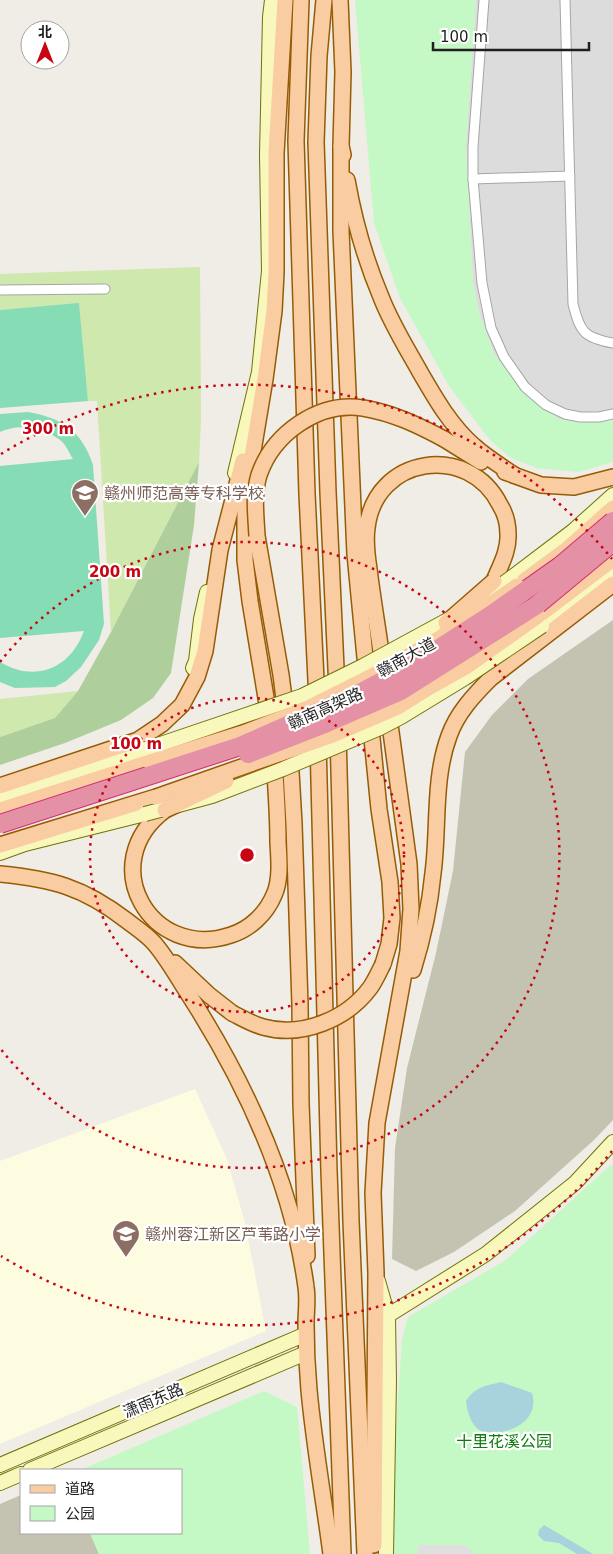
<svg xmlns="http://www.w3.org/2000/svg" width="613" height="1554" font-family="'DejaVu Sans','Noto Sans SC',sans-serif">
<rect width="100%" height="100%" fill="#f0ece6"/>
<polygon fill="#dddcdc" points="476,0 613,0 613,418 587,422 559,419 532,400 494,354 479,312 473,281 466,146"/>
<polygon fill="#fefce0" points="195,1089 227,1159 245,1223 266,1331 0,1444 0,1161"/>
<g fill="#c4c3b1">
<polygon points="613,620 613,1120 594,1140 515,1211 454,1252 416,1271 392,1259 395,1148 407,1068 436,953 453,871 465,752 492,715 528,679"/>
<polygon points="21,1495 21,1533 90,1533 99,1554 0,1554 0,1504"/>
</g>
<g fill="#cee8ad">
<polygon points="200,267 201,419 199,462 111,632 97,401 88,401 79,304 0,310 0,274"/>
<polygon points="78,691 55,718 0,737 0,699"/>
</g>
<polygon fill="#aece9c" points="199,462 194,525 171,673 153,698 121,720 65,743 0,765 0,737 55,718 78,691 111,632"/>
<g fill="#c4f8c5">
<polygon points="355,0 476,0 466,146 473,281 479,312 494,354 532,400 559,419 588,421 613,418 613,462 579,472 537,468 511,458 490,440 449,386 400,298 374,223"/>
<polygon points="613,1163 613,1554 390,1554 389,1532 402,1340 408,1317 506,1260"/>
<polygon points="264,1391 297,1407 310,1554 99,1554 90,1533 181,1533 181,1470 81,1470"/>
</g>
<g fill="#86dcb5">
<polygon points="79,303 88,401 0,408 0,310"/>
<path d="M28,412c34,6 54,19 65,53l11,159 -5,16 -18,27 -15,14 -11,6 -40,1 -15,-6v-20c35,21 70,7 84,-31l-84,7v-172l73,-7c-4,-6 -7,-15 -13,-19 -16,-13 -42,-17 -60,-8v-18z"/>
</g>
<polygon fill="#dfdfdf" points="418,1545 465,1545 474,1554 418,1554"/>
<g fill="#a8d3dc">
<path d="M501,1382l31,11c8,26 -20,42 -43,39 -3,0 -5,1 -8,-1 -10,-5 -14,-20 -15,-30 9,-14 19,-15 35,-19z"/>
<polygon points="544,1525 593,1554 577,1554 559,1543 544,1541 538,1535 539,1530"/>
</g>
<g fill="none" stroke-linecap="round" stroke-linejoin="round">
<defs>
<g id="street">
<polyline points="484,0 473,147 473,179 482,283 491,328 504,357 525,387 546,405 565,414 580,417 599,417 613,414"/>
<path d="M565,0l8,304c7,28 11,34 40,39"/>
<polyline points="473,179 570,176"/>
<polyline points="0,290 105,289"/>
</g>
<g id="secondary">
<polyline points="235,473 259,372 269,271 267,155 270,17 272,0"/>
<polyline points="511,578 573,531 613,495"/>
<polyline points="542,626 613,575"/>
<polyline points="193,668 196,661 201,619 207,592"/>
<polyline points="0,798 146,749"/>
<polyline points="0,853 25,844 145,814"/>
<polyline points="378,1281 388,1316 389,1381 386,1554"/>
<polyline points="376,1323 486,1254 575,1183 613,1142"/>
<polyline points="0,1465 306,1334"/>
<polyline points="30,1470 306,1353"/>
<polyline points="0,1483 21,1474"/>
</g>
<g id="primary">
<polyline points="301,0 296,141 307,494 317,701"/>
<polyline points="324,0 319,56 316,142 328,492 337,690"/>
<polyline points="340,0 343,72 341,146 343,155"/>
<polyline points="341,146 341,231 355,554 367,678"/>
<path d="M347,180c7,40 18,79 34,117 10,26 25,50 39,75 15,26 31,54 54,74 12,11 27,20 40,29"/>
<polyline points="444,439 481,462"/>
<polyline points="505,472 541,485 574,487 613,477"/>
<polyline points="257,536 281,675 286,714"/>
<polyline points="517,586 567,549 613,508"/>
<polyline points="538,616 613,559"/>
<path d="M383,667c-4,-32 -10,-65 -14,-98 -2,-13 -4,-28 -2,-41 8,-72 102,-86 133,-23 5,8 8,19 8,29 1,17 -8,32 -14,47"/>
<polyline points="370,718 379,809 390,882 392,918 389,944 383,964"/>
<polyline points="270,722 250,601 245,560 245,511 248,481 265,379 274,311 276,272 276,153 285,0"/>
<polyline points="338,733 351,1221 365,1554"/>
<polyline points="289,737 294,824 300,1005 301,1104 307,1256"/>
<polyline points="318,741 329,1171 343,1554"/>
<polyline points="0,786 138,740 162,724 182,705 197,677 205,651 220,550 243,461"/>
<polyline points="0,810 150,762"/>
<path d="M165,810c-71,53 -14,152 66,125 19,-6 35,-21 43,-40 7,-15 5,-36 4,-52 0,-28 -2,-56 -4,-84"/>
<polyline points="0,845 156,797"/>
<path d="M0,874c52,5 83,13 126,46 9,7 20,14 28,23 14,16 25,37 37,55 56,88 101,185 115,289 2,12 0,25 0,37 0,23 1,44 3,66 5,55 15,110 22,164"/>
<polyline points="175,963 209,995 232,1013"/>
<path d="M413,970c10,-32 17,-65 20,-97 6,-45 0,-94 16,-137 8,-23 25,-41 42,-58l122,-94"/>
<polyline points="374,1545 376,1273 373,1193 377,1123 408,951 411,909 409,864 388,710"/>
</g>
</defs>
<use href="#street" stroke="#a6a6a6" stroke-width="11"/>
<use href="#secondary" stroke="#6f7408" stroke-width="16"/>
<use href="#primary" stroke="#965c05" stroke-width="18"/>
<use href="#street" stroke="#fff" stroke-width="9"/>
<use href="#secondary" stroke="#f8f7bc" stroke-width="14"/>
<use href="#primary" stroke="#f9cda1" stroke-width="15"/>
<defs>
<g id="secondary-bridge">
<polyline points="481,600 511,578"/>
<polyline points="146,749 302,696 363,666 455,616"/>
<polyline points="145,814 212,796 283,769 380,728 401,717 465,678 542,626"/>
</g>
<g id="primary-bridge">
<path d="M257,536c-1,-20 -4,-41 2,-61 14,-41 59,-74 104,-67 30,5 55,17 81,31"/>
<polyline points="446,623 494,581"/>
<polyline points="150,762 243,733 308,708 370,677 440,638 517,586"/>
<polyline points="156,797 330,736 398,707 430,687 466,667 538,616"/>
<polyline points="165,810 226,781"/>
<path d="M232,1013c10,5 20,11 31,14 39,11 84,-8 107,-39 5,-7 9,-16 13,-24"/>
</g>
<g id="highway-bridge">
<polyline points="248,754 327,723 401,691 537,605 613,542"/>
<polyline points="0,824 240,746 354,696 416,663 492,614 560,566 613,521"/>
</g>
</defs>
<use href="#secondary-bridge" stroke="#6f7408" stroke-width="16" stroke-linecap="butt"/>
<use href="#primary-bridge" stroke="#965c05" stroke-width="18" stroke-linecap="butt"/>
<use href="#highway-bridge" stroke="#d62b71" stroke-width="20" stroke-linecap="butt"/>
<use href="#secondary-bridge" stroke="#f8f7bc" stroke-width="14"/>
<use href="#primary-bridge" stroke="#f9cda1" stroke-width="15"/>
<use href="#highway-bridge" stroke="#e490a5" stroke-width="18"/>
</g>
<g fill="none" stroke="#c80613" stroke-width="2.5" stroke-dasharray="2.5 5">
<circle cx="247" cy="855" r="157"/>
<path d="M0 662A313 313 0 1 1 0 1048"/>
<path d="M612 1151A470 470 0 0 1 1 1256M1 454A470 470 0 0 1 612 559"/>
</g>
<defs>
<symbol id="university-pin" viewBox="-11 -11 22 30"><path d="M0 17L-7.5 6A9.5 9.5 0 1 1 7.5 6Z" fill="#8d6e63" stroke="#fff"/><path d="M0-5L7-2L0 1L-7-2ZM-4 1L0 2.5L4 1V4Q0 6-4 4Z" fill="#fff"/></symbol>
<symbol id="school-pin" viewBox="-11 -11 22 30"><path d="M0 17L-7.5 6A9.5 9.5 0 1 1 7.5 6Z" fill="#8d6e63" stroke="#fff"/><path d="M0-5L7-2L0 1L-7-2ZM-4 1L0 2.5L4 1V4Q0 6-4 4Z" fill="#fff"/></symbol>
</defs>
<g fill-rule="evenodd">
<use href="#university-pin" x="69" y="477" width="32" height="43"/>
<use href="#school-pin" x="110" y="1218" width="32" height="43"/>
</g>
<g text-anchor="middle" stroke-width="4.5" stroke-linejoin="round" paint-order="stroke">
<g font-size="16" fill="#785e54" stroke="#fff" text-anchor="start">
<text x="104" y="499">赣州师范高等专科学校</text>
<text x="145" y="1240">赣州蓉江新区芦苇路小学</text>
</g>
<g font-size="16" fill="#1f1f1f" stroke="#fff">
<text transform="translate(406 657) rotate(-29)" y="6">赣南大道</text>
<text transform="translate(325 708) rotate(-24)" y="6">赣南高架路</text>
<text transform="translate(153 1400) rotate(-23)" y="6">潇雨东路</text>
</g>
<g font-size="16" fill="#0f7b11" stroke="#fff">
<text x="504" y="1447">十里花溪公园</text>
</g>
</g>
<circle cx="247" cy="855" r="8" fill="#c80613" stroke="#fff" stroke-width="2.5"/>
<g font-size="15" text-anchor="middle" font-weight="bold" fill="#c80613" stroke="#fff" stroke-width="4.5" stroke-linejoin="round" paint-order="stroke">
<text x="48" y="434">300 m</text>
<text x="115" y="577">200 m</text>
<text x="136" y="749">100 m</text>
</g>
<rect x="20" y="1469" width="162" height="65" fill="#ffffff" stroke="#a5a5a5"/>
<rect x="30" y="1485" width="25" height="8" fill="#f9cda1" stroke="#a5a5a5"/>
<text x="65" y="1494" font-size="15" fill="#1f1f1f">道路</text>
<rect x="30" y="1506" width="25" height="15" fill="#c4f8c5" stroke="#a5a5a5"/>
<text x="65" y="1519" font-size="15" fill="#1f1f1f">公园</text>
<g transform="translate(45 45)"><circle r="24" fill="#ffffff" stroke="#a5a5a5"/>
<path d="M0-4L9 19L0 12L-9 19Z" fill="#c80613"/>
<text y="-8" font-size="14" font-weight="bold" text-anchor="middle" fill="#1f1f1f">北</text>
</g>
<path d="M433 42v8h156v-8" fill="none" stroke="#1f1f1f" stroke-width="2.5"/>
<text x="440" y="42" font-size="15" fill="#1f1f1f" stroke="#ffffff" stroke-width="4" paint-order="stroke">100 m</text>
</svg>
